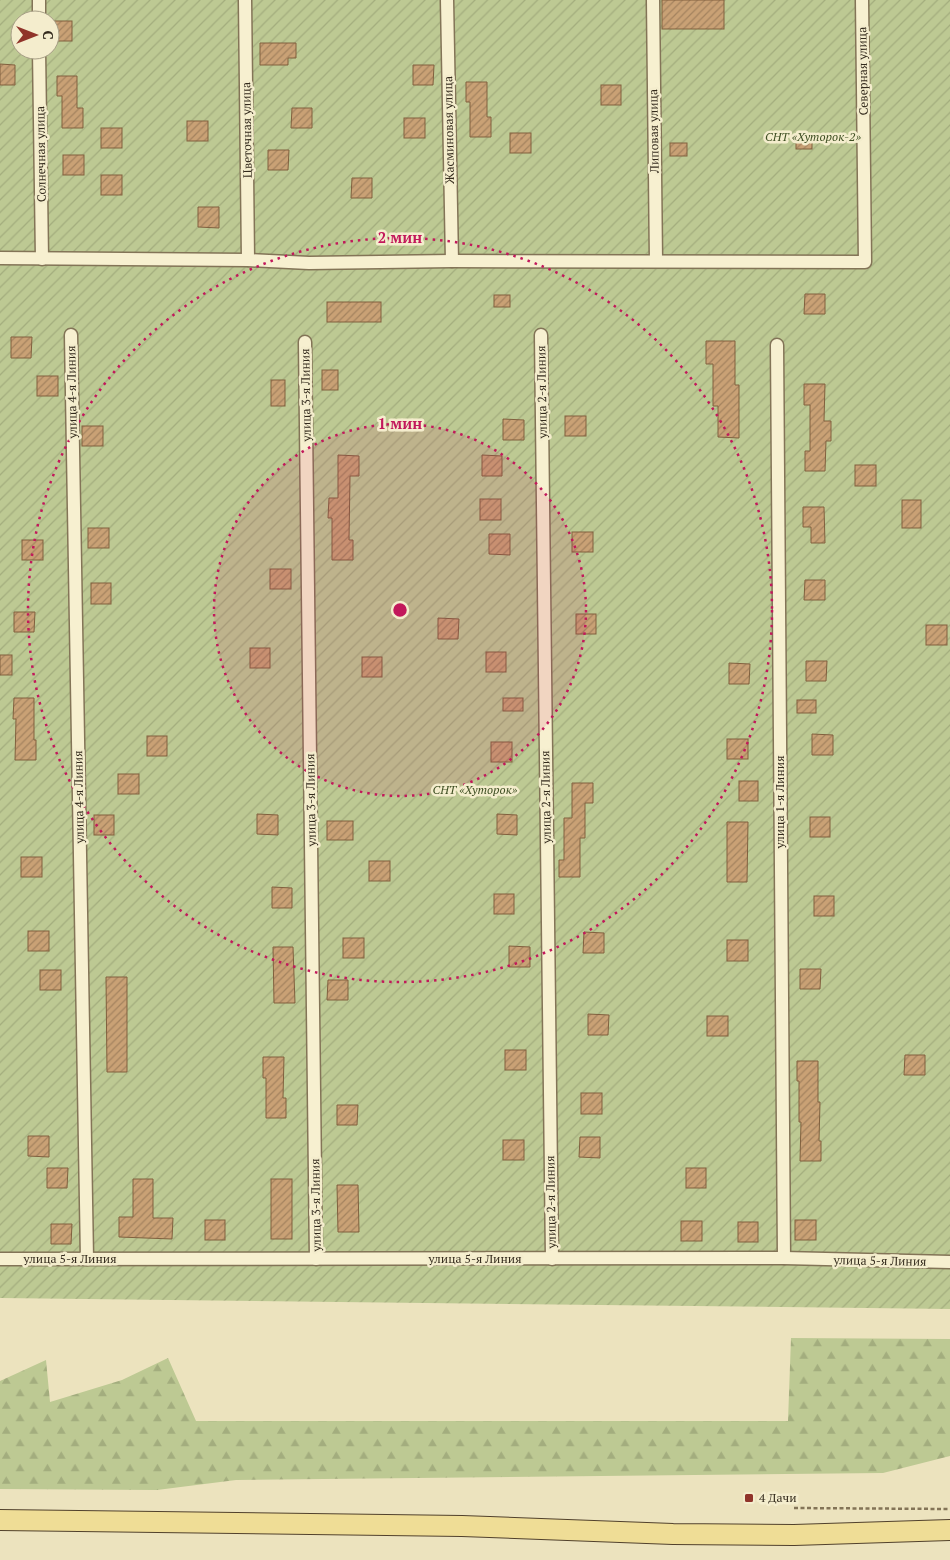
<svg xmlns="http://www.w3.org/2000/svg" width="950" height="1560" font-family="'PT Serif',serif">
<defs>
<pattern id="forest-firs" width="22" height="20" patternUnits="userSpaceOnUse" patternTransform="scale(1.25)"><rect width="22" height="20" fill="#bdc993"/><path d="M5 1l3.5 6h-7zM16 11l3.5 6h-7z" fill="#a3ad7e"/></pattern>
<pattern id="garden-furrows" width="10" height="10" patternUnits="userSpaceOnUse" patternTransform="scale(1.25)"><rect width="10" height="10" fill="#bdc993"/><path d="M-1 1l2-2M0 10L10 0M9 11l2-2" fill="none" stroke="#a3ad7e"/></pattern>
<pattern id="building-hatch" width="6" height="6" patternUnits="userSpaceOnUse" patternTransform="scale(1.25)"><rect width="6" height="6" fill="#c9a175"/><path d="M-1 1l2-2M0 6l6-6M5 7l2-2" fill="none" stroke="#a4835f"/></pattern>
</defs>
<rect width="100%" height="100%" fill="#ece3be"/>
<polygon fill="url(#forest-firs)" points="791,1338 950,1339 950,1456 883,1473 236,1480 157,1490 0,1489 0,1381 46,1360 50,1402 122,1380 168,1358 196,1421 788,1421"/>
<path fill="url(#garden-furrows)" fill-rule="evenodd" d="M0,0h950v1309l-950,-11zM20,20h30v30h-30z"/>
<g fill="url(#building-hatch)" stroke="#81603e">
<rect x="662" y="0" width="62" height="29"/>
<rect x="52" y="21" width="20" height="20"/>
<polygon points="260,43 296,43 296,58 288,58 288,65 260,65"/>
<polygon points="0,64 15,65 15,85 0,85"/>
<polygon points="413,65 434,65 433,85 413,85"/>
<polygon points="57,76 77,76 77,108 83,108 83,128 62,128 62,96 57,96"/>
<polygon points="466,82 487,82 487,117 491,117 491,137 470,137 470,102 466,102"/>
<rect x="601" y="85" width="20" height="20"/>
<polygon points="292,108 312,108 312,128 291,128"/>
<rect x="404" y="118" width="21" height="20"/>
<rect x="187" y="121" width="21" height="20"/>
<rect x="101" y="128" width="21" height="20"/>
<rect x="510" y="133" width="21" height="20"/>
<rect x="796" y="137" width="16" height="12"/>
<rect x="670" y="143" width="17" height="13"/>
<polygon points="268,150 289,150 288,170 268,170"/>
<rect x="63" y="155" width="21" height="20"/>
<rect x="101" y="175" width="21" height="20"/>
<polygon points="352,178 372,178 372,198 351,198"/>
<polygon points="198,207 219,207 219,228 198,227"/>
<polygon points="805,294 825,294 825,314 804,314"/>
<rect x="494" y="295" width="16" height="12"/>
<rect x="327" y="302" width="54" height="20"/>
<polygon points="11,337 32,337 31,358 11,358"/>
<polygon points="706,341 735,341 735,385 739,385 739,438 718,437 718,406 713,406 713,364 706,364"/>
<rect x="322" y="370" width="16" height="20"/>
<rect x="37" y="376" width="21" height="20"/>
<rect x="271" y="380" width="14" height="26"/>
<polygon points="804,384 825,384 824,421 831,421 831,441 826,441 825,471 805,471 805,451 810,451 810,405 804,405"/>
<rect x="565" y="416" width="21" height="20"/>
<polygon points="503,419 524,420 524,440 503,440"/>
<rect x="82" y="426" width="21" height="20"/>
<polygon points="338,455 359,456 359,476 350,476 349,540 353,540 353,560 332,560 332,518 328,518 329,498 338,498"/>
<polygon points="482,455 502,456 502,476 482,476"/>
<rect x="855" y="465" width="21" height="21"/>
<rect x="480" y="499" width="21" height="21"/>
<rect x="902" y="500" width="19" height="28"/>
<polygon points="803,507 824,507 825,543 811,543 811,527 803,527"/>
<rect x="88" y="528" width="21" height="20"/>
<rect x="572" y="532" width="21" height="20"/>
<polygon points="489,534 510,534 510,555 489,554"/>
<rect x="22" y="540" width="21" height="20"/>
<rect x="270" y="569" width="21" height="20"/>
<polygon points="805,580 825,580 825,600 804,600"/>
<rect x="91" y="583" width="20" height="21"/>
<polygon points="14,612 35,612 34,632 14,632"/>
<rect x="576" y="614" width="20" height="20"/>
<polygon points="438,618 459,619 458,639 438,639"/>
<rect x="926" y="625" width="21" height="20"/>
<rect x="250" y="648" width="20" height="20"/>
<rect x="486" y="652" width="20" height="20"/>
<rect x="0" y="655" width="12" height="20"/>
<rect x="362" y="657" width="20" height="20"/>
<polygon points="806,661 827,661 826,681 806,681"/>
<polygon points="729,663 750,664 749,684 729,684"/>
<polygon points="14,698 34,698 34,740 36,740 36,760 15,760 16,719 13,719"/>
<rect x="503" y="698" width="20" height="13"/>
<rect x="797" y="700" width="19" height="13"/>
<polygon points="812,734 833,735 833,755 812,755"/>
<rect x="147" y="736" width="20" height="20"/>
<rect x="727" y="739" width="21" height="20"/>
<rect x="491" y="742" width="21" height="20"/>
<rect x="118" y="774" width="21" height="20"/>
<rect x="739" y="781" width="19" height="20"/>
<polygon points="572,783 593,783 593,803 585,803 585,838 580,838 580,877 559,877 559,860 564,860 564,818 572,818"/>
<polygon points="257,814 278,815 278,835 257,834"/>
<polygon points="497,814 517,815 517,835 497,834"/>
<rect x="94" y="815" width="20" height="20"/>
<rect x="810" y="817" width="20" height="20"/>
<rect x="327" y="821" width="26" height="19"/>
<polygon points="727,822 748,822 747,882 727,882"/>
<rect x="21" y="857" width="21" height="20"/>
<rect x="369" y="861" width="21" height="20"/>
<polygon points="272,887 292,888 292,908 272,908"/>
<rect x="494" y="894" width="20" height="20"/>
<rect x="814" y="896" width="20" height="20"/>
<rect x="28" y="931" width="21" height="20"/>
<polygon points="584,932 604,933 604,953 583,953"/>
<rect x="343" y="938" width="21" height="20"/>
<rect x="727" y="940" width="21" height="21"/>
<polygon points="509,946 530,947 530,967 509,967"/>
<polygon points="273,947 293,947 295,1003 274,1003"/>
<polygon points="800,969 821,969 820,989 800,989"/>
<rect x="40" y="970" width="21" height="20"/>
<polygon points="106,977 127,977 127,1072 107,1072"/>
<polygon points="328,980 348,980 348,1000 327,1000"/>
<polygon points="588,1014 609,1015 608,1035 588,1035"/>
<rect x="707" y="1016" width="21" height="20"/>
<rect x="505" y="1050" width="21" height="20"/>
<polygon points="905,1055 925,1055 925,1075 904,1075"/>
<polygon points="263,1057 284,1057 283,1098 286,1098 286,1118 266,1118 266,1078 263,1078"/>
<polygon points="797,1061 818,1061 818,1102 820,1102 819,1141 821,1141 821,1161 800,1161 801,1122 799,1122 799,1081 797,1081"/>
<rect x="581" y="1093" width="21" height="21"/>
<polygon points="337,1105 358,1105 357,1125 337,1125"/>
<polygon points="28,1136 49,1136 49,1157 28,1156"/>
<polygon points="580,1137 600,1137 600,1158 579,1157"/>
<rect x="503" y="1140" width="21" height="20"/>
<polygon points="47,1168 68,1168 67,1188 47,1188"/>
<rect x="686" y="1168" width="20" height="20"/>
<polygon points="133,1179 153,1179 153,1218 173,1218 172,1239 119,1237 119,1217 133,1217"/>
<rect x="271" y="1179" width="21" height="60"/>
<polygon points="337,1185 358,1185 359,1232 338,1232"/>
<rect x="205" y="1220" width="20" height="20"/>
<rect x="795" y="1220" width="21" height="20"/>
<rect x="681" y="1221" width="21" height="20"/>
<rect x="738" y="1222" width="20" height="20"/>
<polygon points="51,1224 72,1224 71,1244 51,1244"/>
</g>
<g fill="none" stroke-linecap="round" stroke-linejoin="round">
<defs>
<g id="minor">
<polyline points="39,0 39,20"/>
<polyline points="245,0 248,260"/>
<polyline points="447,0 452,261"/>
<polyline points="653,0 656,261"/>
<polyline points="39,50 42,259"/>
<polyline points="0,258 248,260 309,263 452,261 865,262 862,0"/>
<polyline points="71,335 87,1259"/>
<polyline points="541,335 552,1259"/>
<polyline points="305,342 316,1259"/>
<polyline points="777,345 784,1258"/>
<polyline points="0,1259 784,1258 950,1262"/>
</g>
<polyline id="primary" points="0,1520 462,1526 673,1534 794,1535 950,1530"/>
</defs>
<use href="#minor" stroke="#837457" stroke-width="15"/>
<use href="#primary" stroke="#51412c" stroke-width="22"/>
<polyline stroke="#837457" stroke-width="2.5" stroke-dasharray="4 2.5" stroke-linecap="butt" points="794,1508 950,1509"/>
<use href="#minor" stroke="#f7f0d0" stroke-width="12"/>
<use href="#primary" stroke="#efdd96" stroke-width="20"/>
</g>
<circle cx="400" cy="610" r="186" fill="#c2185b" fill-opacity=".12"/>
<g fill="none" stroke="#c2185b" stroke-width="2.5" stroke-dasharray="2.5 5">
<circle cx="400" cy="610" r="186"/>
<circle cx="400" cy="610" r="372"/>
</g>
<rect fill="#90342a" stroke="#f4edcd" stroke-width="2" x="744" y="1493" width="10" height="10" rx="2.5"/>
<g text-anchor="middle" stroke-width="5" stroke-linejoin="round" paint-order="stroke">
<g font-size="12" fill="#332a1c" stroke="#f4edcd">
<text transform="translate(863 71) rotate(-91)" y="4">Северная улица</text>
<text transform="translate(247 130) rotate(-91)" y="4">Цветочная улица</text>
<text transform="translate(449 130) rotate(-91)" y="4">Жасминовая улица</text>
<text transform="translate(654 131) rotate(-91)" y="4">Липовая улица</text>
<text transform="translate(41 154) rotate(-91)" y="4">Солнечная улица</text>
<text transform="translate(72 392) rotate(-91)" y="4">улица 4-я Линия</text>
<text transform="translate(542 392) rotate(-91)" y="4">улица 2-я Линия</text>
<text transform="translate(306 395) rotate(-91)" y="4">улица 3-я Линия</text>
<text transform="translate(79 797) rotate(-91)" y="4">улица 4-я Линия</text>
<text transform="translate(546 797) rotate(-91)" y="4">улица 2-я Линия</text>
<text transform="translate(311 800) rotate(-91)" y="4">улица 3-я Линия</text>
<text transform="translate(780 802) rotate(-90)" y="4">улица 1-я Линия</text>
<text transform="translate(551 1202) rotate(-91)" y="4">улица 2-я Линия</text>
<text transform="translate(316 1205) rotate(-91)" y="4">улица 3-я Линия</text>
<text x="70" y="1263">улица 5-я Линия</text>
<text x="475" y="1263">улица 5-я Линия</text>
<text transform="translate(880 1261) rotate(1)" y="4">улица 5-я Линия</text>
</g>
<g font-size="12" font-style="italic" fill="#3f4f23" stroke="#f4edcd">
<text x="813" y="141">СНТ «Хуторок-2»</text>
<text x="475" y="794">СНТ «Хуторок»</text>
</g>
<g font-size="12" fill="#332a1c" stroke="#f4edcd" text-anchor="start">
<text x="759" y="1502">4 Дачи</text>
</g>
</g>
<circle cx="400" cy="610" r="8" fill="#c2185b" stroke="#f4edcd" stroke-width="2.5"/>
<g font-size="15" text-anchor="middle" font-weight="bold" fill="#c2185b" stroke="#f4edcd" stroke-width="5" stroke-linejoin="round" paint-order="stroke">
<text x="400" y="243">2 мин</text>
<text x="400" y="429">1 мин</text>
</g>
<g transform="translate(35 35) rotate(90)"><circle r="24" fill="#f4edcd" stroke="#a79f86"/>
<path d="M0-4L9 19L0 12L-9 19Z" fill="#90342a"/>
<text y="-8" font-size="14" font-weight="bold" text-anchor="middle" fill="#332a1c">С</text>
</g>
</svg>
